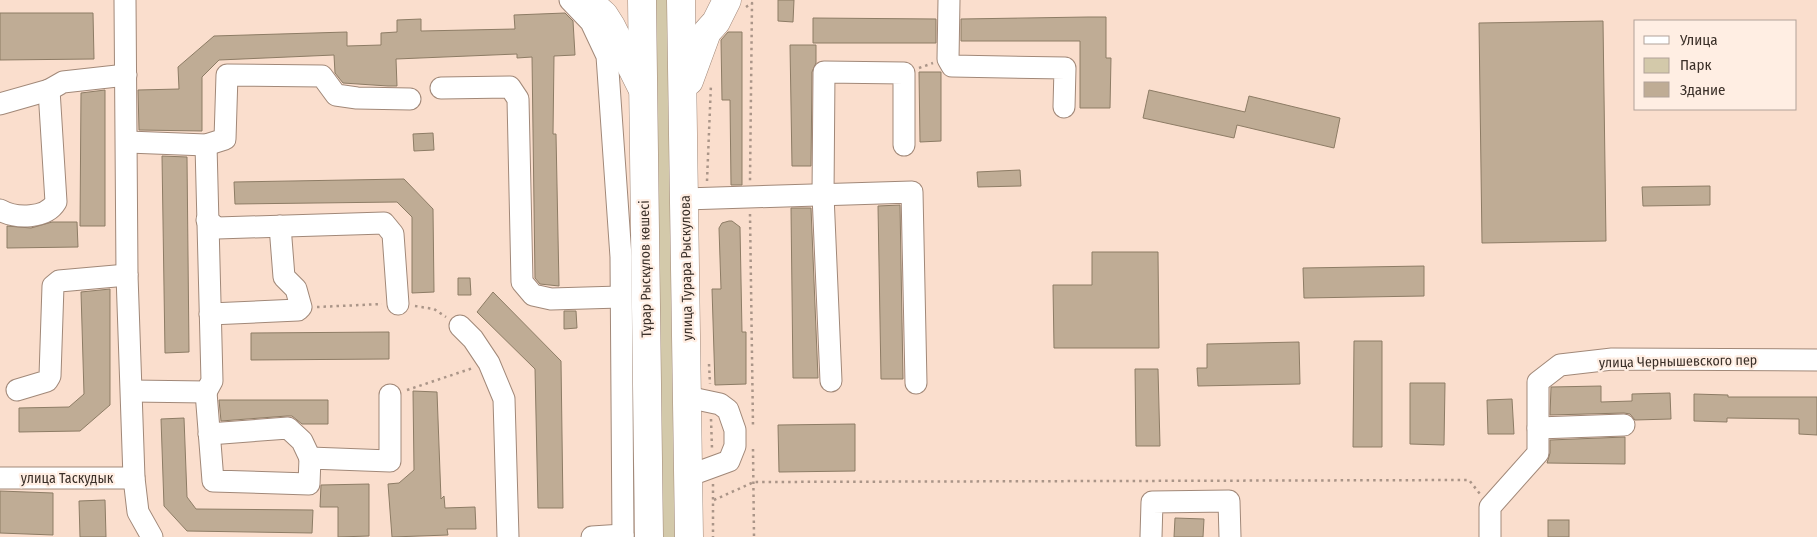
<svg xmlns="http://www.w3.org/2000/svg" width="1817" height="537" font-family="'Fira Sans Condensed',sans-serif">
<rect width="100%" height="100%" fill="#fadecd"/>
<polygon fill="#d3c9aa" points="655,0 671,0 676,537 660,537"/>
<g fill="#bfac95" stroke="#8d7c65">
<polygon points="778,0 794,0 793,22 778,21"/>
<polygon points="0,13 93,13 94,59 0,60"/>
<polygon points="565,13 573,21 575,55 554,56 553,134 556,134 559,286 540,284 535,278 532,57 517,58 517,54 396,59 397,86 388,86 343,83 335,73 334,55 219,60 202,77 202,131 139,130 138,90 179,89 178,67 214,36 347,32 347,46 381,45 381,33 397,32 397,20 421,19 421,31 515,29 514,15"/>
<polygon points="1088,17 1106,17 1106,58 1111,58 1110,108 1080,108 1080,41 961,41 961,19"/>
<polygon points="813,18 936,19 936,43 813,43"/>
<polygon points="1603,21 1606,241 1482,243 1479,23"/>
<polygon points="728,32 742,32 742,185 731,185 730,100 722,100 721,40"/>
<polygon points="790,45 816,45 816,63 812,72 811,166 792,166"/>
<polygon points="919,72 941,72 941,141 920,142"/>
<polygon points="105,90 105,226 80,226 81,93"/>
<polygon points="1149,90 1245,112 1249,96 1340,118 1334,148 1237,125 1234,138 1143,118"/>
<polygon points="433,133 434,150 414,151 413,134"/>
<polygon points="162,156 187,157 189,352 165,353"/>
<polygon points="1020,170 1021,186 978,187 977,172"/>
<polygon points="404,179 433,209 434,292 412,293 412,217 397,202 235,204 234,182"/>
<polygon points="1710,186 1710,205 1643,206 1642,187"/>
<polygon points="900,205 903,379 881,379 878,206"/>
<polygon points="791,208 811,208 818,378 793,378"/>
<polygon points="729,221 732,221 740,227 742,332 746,332 746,384 715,385 712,289 721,289 719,228 722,223"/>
<polygon points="52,222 77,222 78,247 7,248 7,226 31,228"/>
<polygon points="1092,252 1158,252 1159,348 1054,348 1053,285 1092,285"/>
<polygon points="1424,266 1424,296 1304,298 1303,268"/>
<polygon points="458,278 470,278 471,295 458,295"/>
<polygon points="110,289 110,405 80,431 19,432 19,408 69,407 84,394 81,292"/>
<polygon points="493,292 561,361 563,508 538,508 535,369 477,312"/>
<polygon points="564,311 576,311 577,328 564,329"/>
<polygon points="389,332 389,359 251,360 251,333"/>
<polygon points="1354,341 1382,341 1382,447 1353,447"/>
<polygon points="1299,342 1300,384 1198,386 1197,368 1207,368 1207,344"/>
<polygon points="1135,369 1158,369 1160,446 1136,446"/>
<polygon points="1410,383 1445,383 1444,445 1410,444"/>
<polygon points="1601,386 1601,402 1632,401 1632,394 1670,393 1671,419 1635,420 1630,414 1624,413 1550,415 1551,387"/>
<polygon points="413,391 437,392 441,499 444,496 445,508 475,507 476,529 447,529 448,535 392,537 388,484 399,483 414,470"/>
<polygon points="1694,394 1728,395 1728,397 1817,397 1817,435 1799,434 1799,419 1727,418 1727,422 1694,421"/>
<polygon points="1512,399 1514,434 1488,434 1487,400"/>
<polygon points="219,400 328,400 328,424 302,424 292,416 287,416 221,421"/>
<polygon points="184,418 187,497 196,509 313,510 312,533 187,531 164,506 161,419"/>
<polygon points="855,424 855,471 779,472 778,425"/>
<polygon points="1625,437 1625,464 1547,463 1550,453 1550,440"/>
<polygon points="369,484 369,536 338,537 338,507 320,507 321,485"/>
<polygon points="0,491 53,493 53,535 0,533"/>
<polygon points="105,500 106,537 80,537 79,501"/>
<polygon points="1175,518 1204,519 1203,537 1174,537"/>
<rect x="1548" y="520" width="21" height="17"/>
</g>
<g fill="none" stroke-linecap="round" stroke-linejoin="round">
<defs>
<g id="minor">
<polyline points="125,0 127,275 134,478 138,512 152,537"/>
<polyline points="570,0 591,22 607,56 621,257 623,537"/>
<polyline points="949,0 948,59 952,66 1065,68 1064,107"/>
<polyline points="441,88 510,87 518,99 522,282 533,295 551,299 620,297"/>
<polyline points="0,104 49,90 63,82 126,75"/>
<polyline points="128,142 206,145 225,139 227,75 322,76 336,95 357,98 410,99"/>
<polyline points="685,199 912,192 916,383"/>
<path d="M0,210c16,9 46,9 56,-8l-7,-112"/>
<polyline points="207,220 217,228 384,223 393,234 398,304"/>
<polyline points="210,314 298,310 301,307 296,289 284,277 280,226"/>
<polyline points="460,326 473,339 489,363 504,399 508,537"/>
<polyline points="831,381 823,195 824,72 904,73 904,145"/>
<polyline points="17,390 47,381 50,376 53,286 59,281 127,275"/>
<polyline points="132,391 206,392 212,381 206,145"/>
<polyline points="206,392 213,481 309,484 310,458 390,461 390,395"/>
<polyline points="687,397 720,404 728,410 735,430 735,446 729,461 688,476"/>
<polyline points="1538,428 1624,425"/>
<polyline points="209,434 288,428 302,441 310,458"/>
<polyline points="0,478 134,478"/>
<polyline points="592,537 623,535"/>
<polyline points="1151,537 1152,502 1229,501 1230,537"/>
<polyline points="1490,537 1490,507 1538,453 1538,382 1560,365 1612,359 1817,360"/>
</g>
<g id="major">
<polyline points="587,0 604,15 611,26 641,86"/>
<polyline points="642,0 649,537"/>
<polyline points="681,0 689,537"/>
<polyline points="689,81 707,32 716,22 727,0"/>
</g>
</defs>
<use href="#minor" stroke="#a18878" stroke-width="23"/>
<use href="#major" stroke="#a18878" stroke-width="29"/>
<g stroke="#aa9588" stroke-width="2.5" stroke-dasharray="2.5 4" stroke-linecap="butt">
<polyline points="746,7 752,3 750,181"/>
<polyline points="919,68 933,63"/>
<polyline points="707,181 711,84"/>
<polyline points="750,214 753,426"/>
<polyline points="415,306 434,309 446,317"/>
<polyline points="317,307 382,304"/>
<polyline points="709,364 710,384"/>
<polyline points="407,390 473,368"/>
<polyline points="711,419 712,448"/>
<polyline points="753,449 754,537"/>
<polyline points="713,484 713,537"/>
<polyline points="714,500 754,482 1469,480 1480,494"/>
</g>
<use href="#minor" stroke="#fff" stroke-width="21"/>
<use href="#major" stroke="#fff" stroke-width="28"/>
</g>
<g text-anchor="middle" stroke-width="4.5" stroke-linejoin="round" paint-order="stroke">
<g font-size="14" fill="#3b3029" stroke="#ffeee3">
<text transform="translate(686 268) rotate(-91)" y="5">улица Турара Рыскулова</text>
<text transform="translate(645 269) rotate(-91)" y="5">Тұрар Рыскұлов көшесі</text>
<text transform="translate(1678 361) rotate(-1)" y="5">улица Чернышевского пер</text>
<text x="67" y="483">улица Таскудык</text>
</g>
</g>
<rect x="1634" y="20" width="162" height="90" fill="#ffeee3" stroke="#b1a299"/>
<rect x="1644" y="36" width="25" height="8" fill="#ffffff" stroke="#b1a299"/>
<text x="1680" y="45" font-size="15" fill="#3b3029">Улица</text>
<rect x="1644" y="58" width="25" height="15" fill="#d3c9aa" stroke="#b1a299"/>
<text x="1680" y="70" font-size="15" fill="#3b3029">Парк</text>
<rect x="1644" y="82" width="25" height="15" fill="#bfac95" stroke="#b1a299"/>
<text x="1680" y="95" font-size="15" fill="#3b3029">Здание</text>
</svg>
